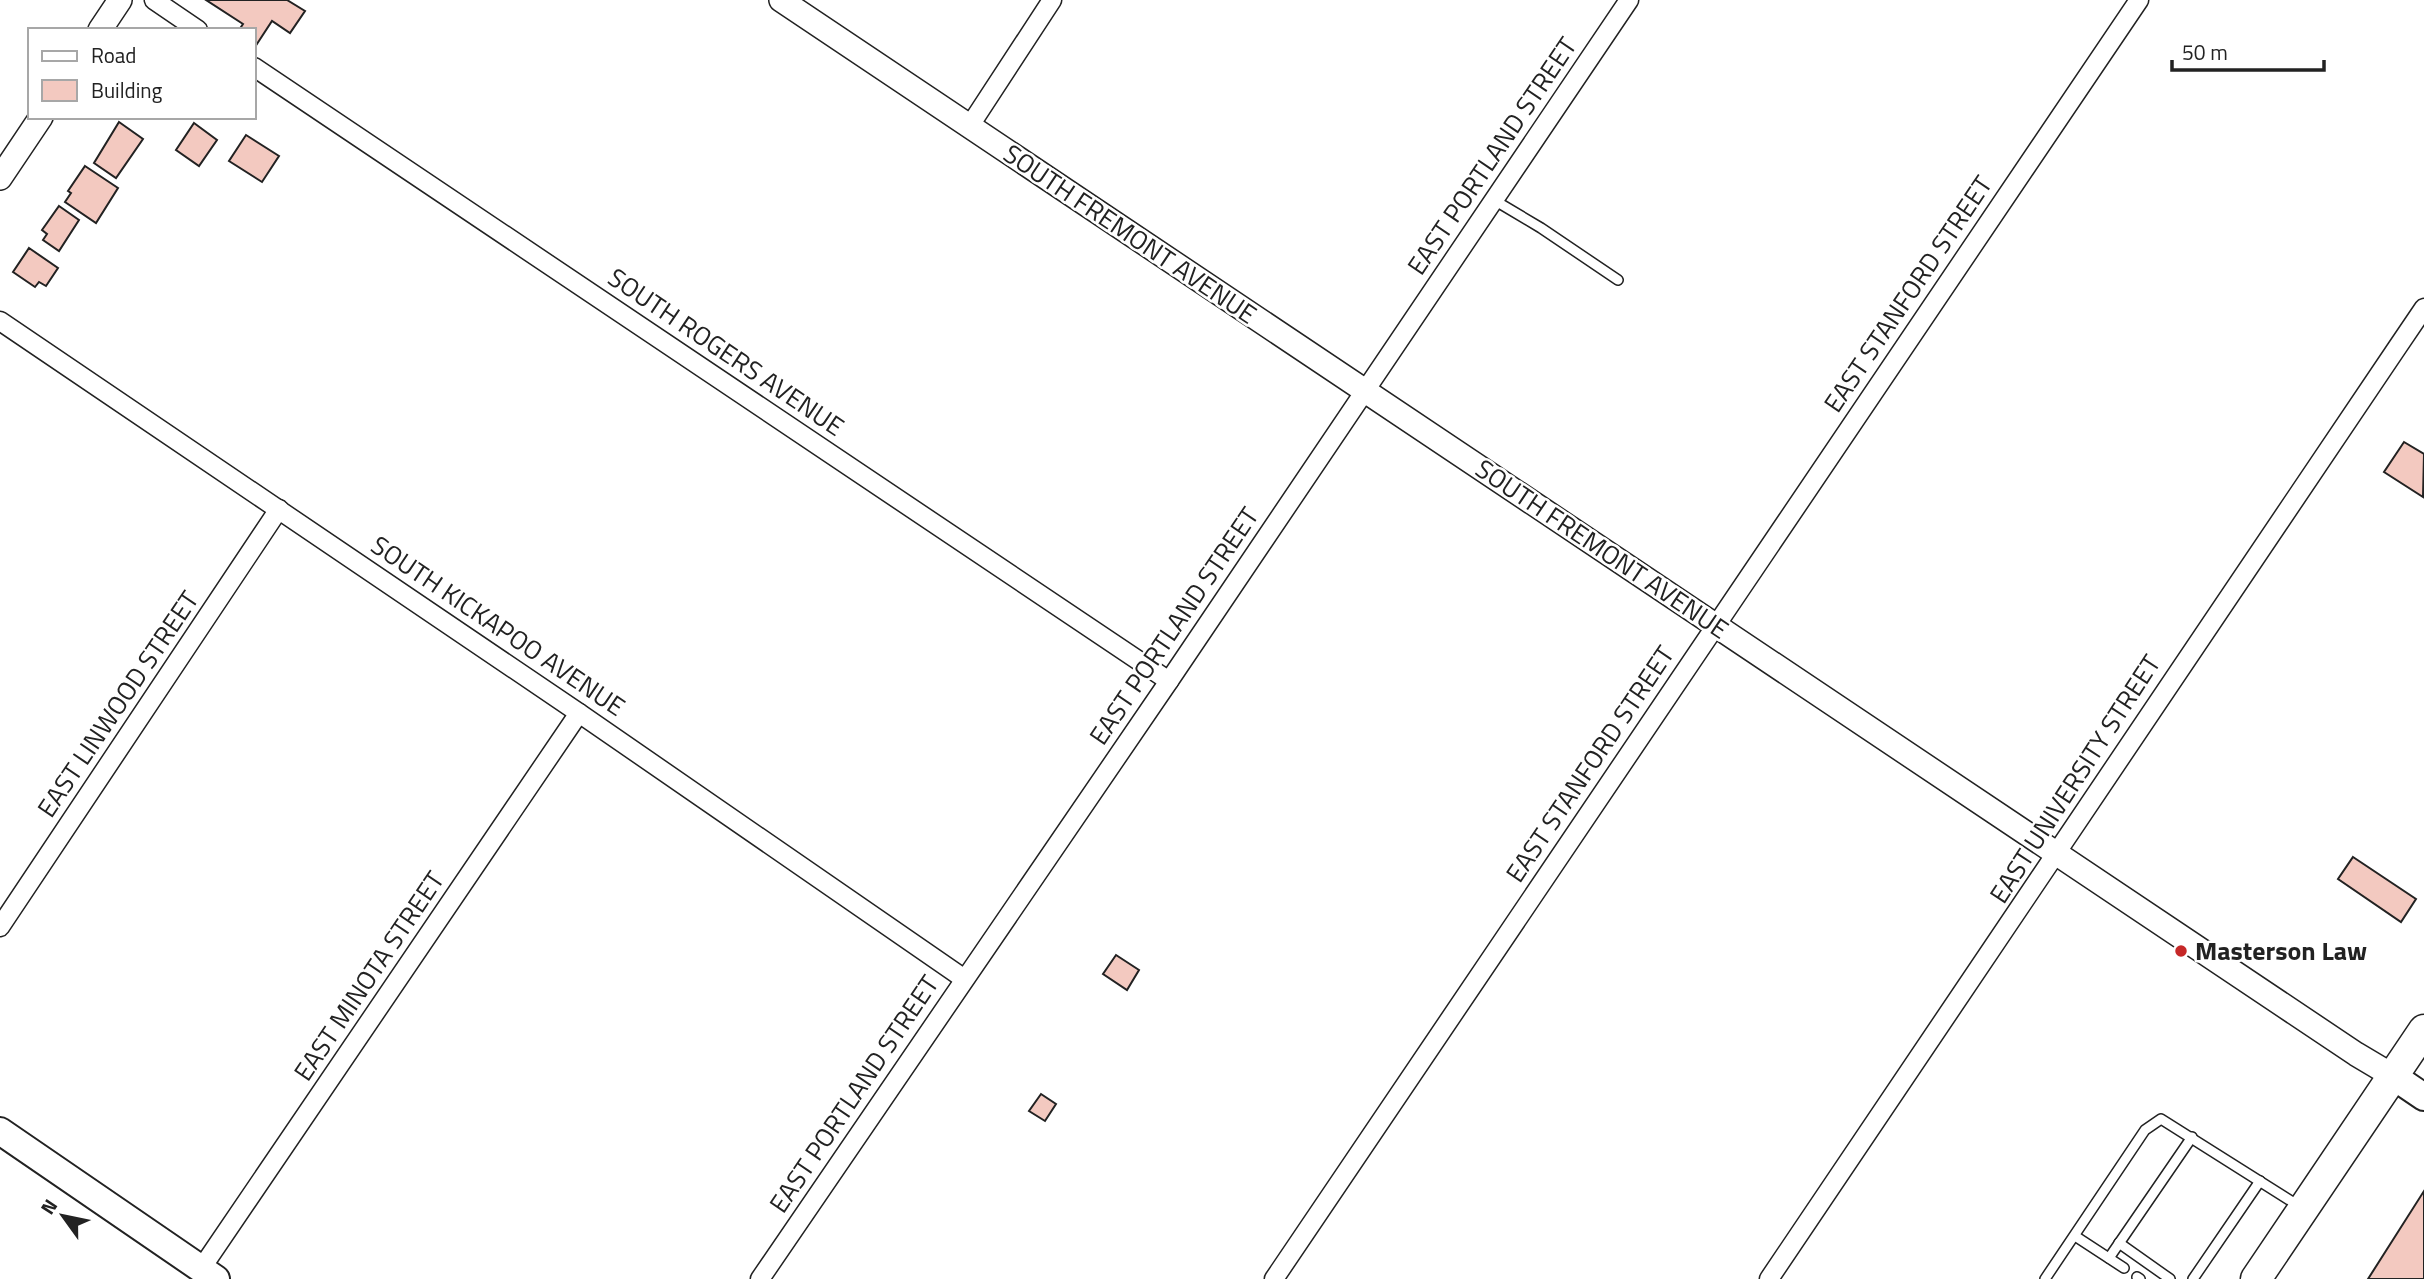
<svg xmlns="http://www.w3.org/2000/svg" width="2424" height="1279" font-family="'Titillium Web',sans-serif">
<rect width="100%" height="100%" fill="#fff"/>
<g fill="#f3c9c0" stroke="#222" stroke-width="2">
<polygon points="206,0 287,0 305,11 290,33 272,21 255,47 254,30 239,30 243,24"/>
<polygon points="119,122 143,139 116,178 94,163"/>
<polygon points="194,123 217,140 199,166 176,150"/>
<polygon points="246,135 279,156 262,182 229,161"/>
<polygon points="85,166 118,188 96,223 65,202 71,193 68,191"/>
<polygon points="59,206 79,220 59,251 43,240 47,234 42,230"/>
<polygon points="29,248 58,268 46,286 39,282 35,287 13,272"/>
<polygon points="2404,442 2424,454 2423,497 2384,472"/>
<polygon points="2353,857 2416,899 2401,922 2338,879"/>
<polygon points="1116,955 1139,970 1127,990 1103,974"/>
<polygon points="1041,1094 1056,1104 1045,1121 1029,1111"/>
<polygon points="2424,1191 2424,1279 2368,1279"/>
</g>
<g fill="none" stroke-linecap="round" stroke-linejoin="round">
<defs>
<g id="service">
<polyline points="1494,200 1541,228 1618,280"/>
<polyline points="2075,1236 2124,1268"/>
<polyline points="2119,1243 2170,1279"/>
<polyline points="2109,1258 2192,1137"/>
<polyline points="2137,1277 2140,1279"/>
<polyline points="2045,1279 2145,1130 2161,1119 2299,1206"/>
<polyline points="2193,1279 2260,1181"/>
</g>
<g id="minor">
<polyline points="154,0 198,30"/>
<polyline points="254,67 1169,681"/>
<polyline points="969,127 1052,0"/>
<polyline points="0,321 579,713 963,978"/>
<polyline points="0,927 279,509"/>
<polyline points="201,1269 579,713"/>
<polyline points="760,1279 1169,681 1629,0"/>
<polyline points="1274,1279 2139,0"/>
<path d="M1769,1279c220,-323 436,-648 655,-971"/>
</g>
<g id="tertiary">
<polyline points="781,0 2356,1054 2393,1076"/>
<polyline points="100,30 120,0"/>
<polyline points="0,178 41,117"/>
</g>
<g id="secondary">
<polyline points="2393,1076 2424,1097"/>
<polyline points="0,1131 216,1279"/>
</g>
<polyline id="primary" points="2256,1279 2424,1030"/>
</defs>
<use href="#service" stroke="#222" stroke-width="12"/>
<use href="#minor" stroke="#222" stroke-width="21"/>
<use href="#tertiary" stroke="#222" stroke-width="26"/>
<use href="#secondary" stroke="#222" stroke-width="30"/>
<use href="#primary" stroke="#222" stroke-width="33"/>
<use href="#service" stroke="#fff" stroke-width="9"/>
<use href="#minor" stroke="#fff" stroke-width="18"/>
<use href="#tertiary" stroke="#fff" stroke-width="23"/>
<use href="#secondary" stroke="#fff" stroke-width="26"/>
<use href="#primary" stroke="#fff" stroke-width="30"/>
</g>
<circle fill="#c62828" stroke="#fff" stroke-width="2.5" cx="2181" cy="951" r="7"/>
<g text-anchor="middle" stroke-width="5" stroke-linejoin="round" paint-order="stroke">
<g font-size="26" fill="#222" stroke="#fff">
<text transform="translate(1492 156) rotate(-56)" y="9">EAST PORTLAND STREET</text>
<text transform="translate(1130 234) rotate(34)" y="9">SOUTH FREMONT AVENUE</text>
<text transform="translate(1908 294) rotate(-56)" y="9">EAST STANFORD STREET</text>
<text transform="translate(726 352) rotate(34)" y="9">SOUTH ROGERS AVENUE</text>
<text transform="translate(1602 549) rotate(34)" y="9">SOUTH FREMONT AVENUE</text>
<text transform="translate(498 626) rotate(34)" y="9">SOUTH KICKAPOO AVENUE</text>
<text transform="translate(1174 626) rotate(-56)" y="9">EAST PORTLAND STREET</text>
<text transform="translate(118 704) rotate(-56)" y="9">EAST LINWOOD STREET</text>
<text transform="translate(1590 764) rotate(-56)" y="9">EAST STANFORD STREET</text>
<text transform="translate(2075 779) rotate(-57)" y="9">EAST UNIVERSITY STREET</text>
<text transform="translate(369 976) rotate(-56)" y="9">EAST MINOTA STREET</text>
<text transform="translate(854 1094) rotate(-56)" y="9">EAST PORTLAND STREET</text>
</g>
<g font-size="26" font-weight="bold" fill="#222" stroke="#fff" text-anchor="start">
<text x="2195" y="960">Masterson Law</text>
</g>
</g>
<rect x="28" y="28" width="228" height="91" fill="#ffffff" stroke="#a7a7a7" stroke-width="2"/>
<rect x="42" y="51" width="35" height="10" fill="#ffffff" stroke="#a7a7a7" stroke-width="2"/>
<text x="91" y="63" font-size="21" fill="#222222">Road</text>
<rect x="42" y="80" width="35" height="21" fill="#f3c9c0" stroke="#a7a7a7" stroke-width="2"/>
<text x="91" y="98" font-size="21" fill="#222222">Building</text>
<g transform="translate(63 1216) rotate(303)" stroke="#ffffff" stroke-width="5" paint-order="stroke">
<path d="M0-5L12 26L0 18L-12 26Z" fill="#222222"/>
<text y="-10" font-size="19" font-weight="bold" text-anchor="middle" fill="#222222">N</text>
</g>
<path d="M2172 60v10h152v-10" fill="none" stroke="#222222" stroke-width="3.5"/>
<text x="2182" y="60" font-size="21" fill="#222222" stroke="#ffffff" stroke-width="5" paint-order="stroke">50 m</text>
</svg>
